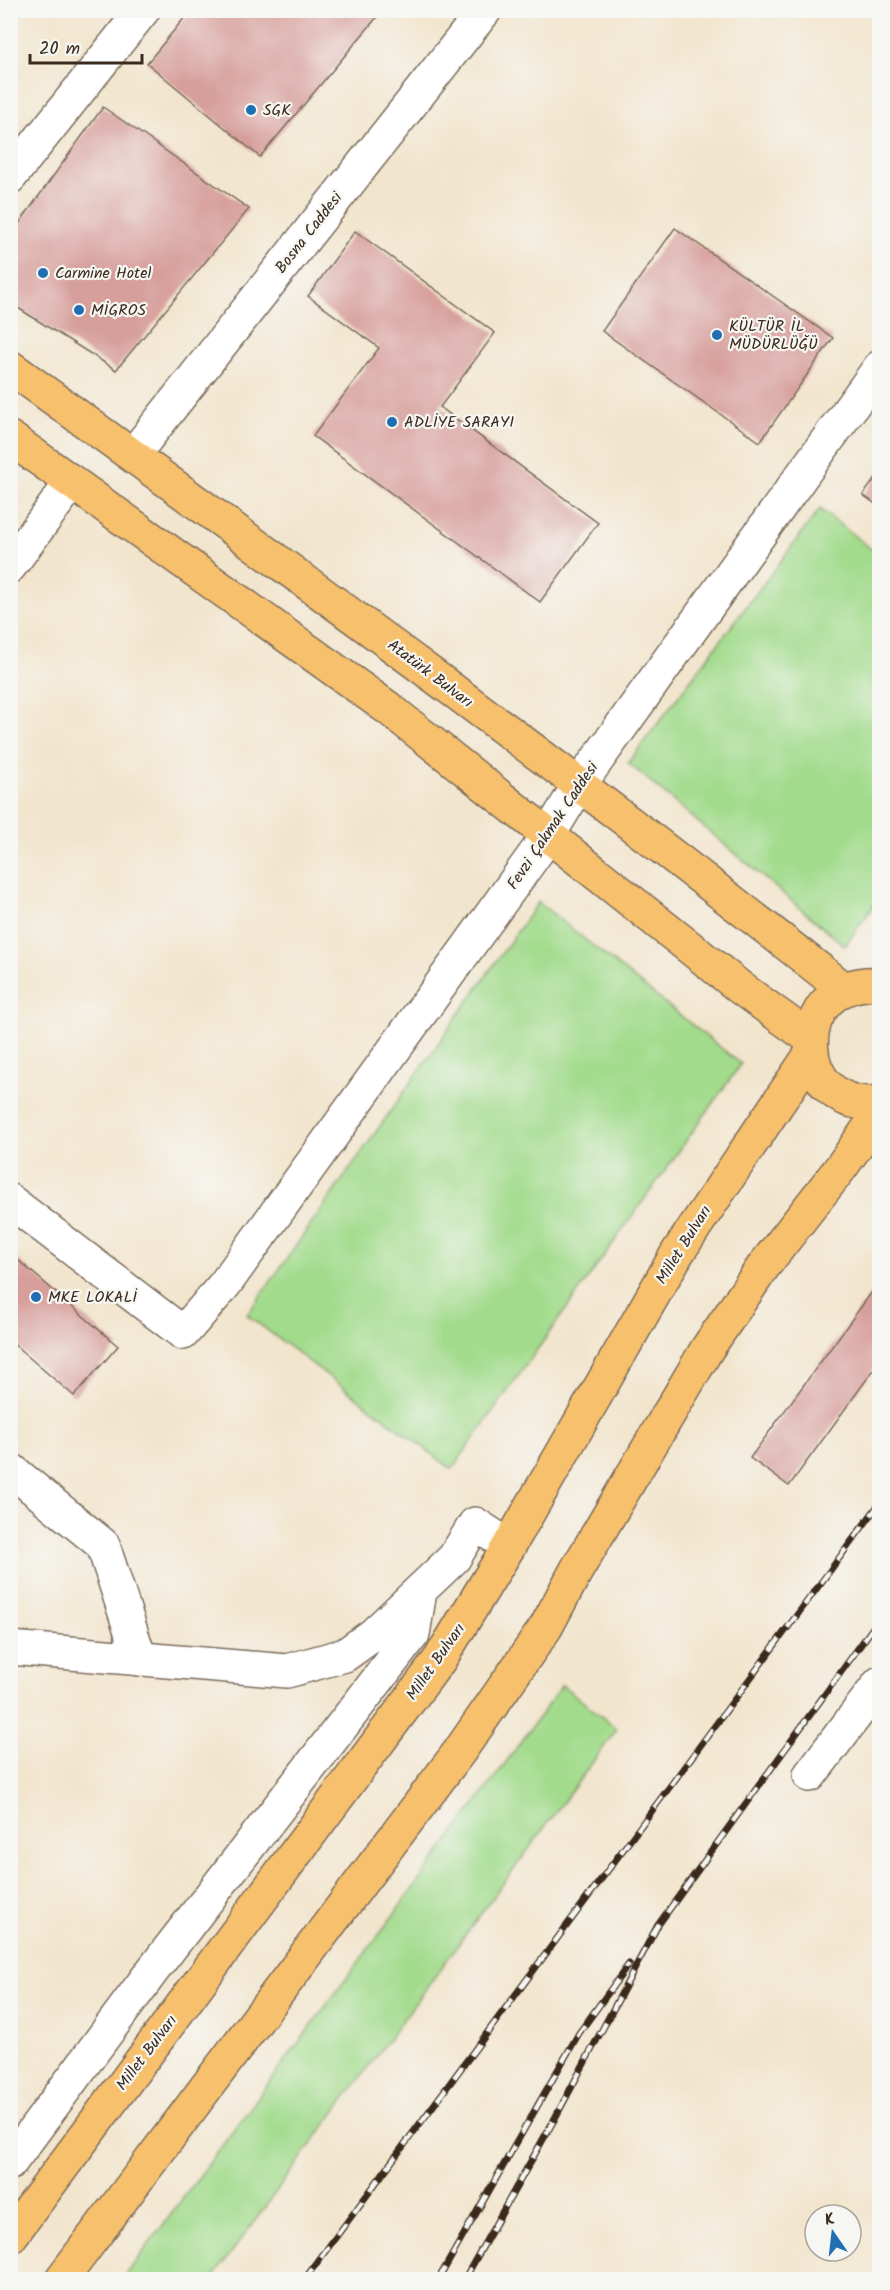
<svg xmlns="http://www.w3.org/2000/svg" width="890" height="2290" font-family="Kalam,sans-serif">
	<rect width="100%" height="100%" fill="#f6f6f2"/>
	<filter id="ink" filterUnits="userSpaceOnUse"><feTurbulence type="fractalNoise" baseFrequency=".0167" numOctaves="2"/><feDisplacementMap in="SourceGraphic" scale="12" xChannelSelector="R" yChannelSelector="G"/><feConvolveMatrix kernelMatrix="1 2 1 2 8 2 1 2 1" color-interpolation-filters="sRGB"/></filter>
	<filter id="wash" filterUnits="userSpaceOnUse"><feTurbulence type="fractalNoise" baseFrequency=".008" numOctaves="4" result="noise"/><feDisplacementMap in="SourceGraphic" scale="24" xChannelSelector="R" yChannelSelector="G"/><feGaussianBlur stdDeviation="1.35" result="paint"/><feColorMatrix in="noise" values="0 0 0 0 0 0 0 0 0 0 0 0 0 0 0 0 0 1.4 0 .05"/><feComposite in="paint" operator="in"/></filter>
	<g filter="url(#wash)">
		<rect width="100%" height="100%" fill="#f2e5cd"/>
		<!-- green -->
		<g fill="#a3db8d" stroke="#6f8256" stroke-width="1.5">
			<path d="M820,509l59,46v343l-34,48 -217,-183z"/>
			<path d="M538,902l203,162 -289,405 -205,-154z"/>
			<path d="M562,1685l55,44 -405,550h-89l330,-444z"/>
		</g>
		<g id="blocks">
			<!-- building -->
			<g fill="#d79f9b">
				<path d="M191,10h192l-123,147 -113,-94z"/>
				<path d="M103,107l146,102 -133,161 -106,-67v-67z"/>
				<path d="M675,228l158,110 -73,104 -158,-111z"/>
				<path d="M355,231l140,102 -55,74 158,116 -58,79 -227,-166 66,-88 -71,-52z"/>
				<path d="M880,472v35l-17,-12z"/>
				<path d="M10,1253l108,93 -44,50 -64,-55z"/>
				<path d="M880,1281v80l-91,125 -39,-28z"/>
			</g>
		</g>
	</g>
	<g filter="url(#ink)">
		<use href="#blocks" fill-opacity="0" stroke="#7b6b5b" stroke-width="1.5"/>
		<g fill="none" stroke-linecap="round" stroke-linejoin="round">
			<!-- minor casing -->
			<g stroke="#7b6b5b" stroke-width="36">
				<g id="minor">
					<path d="M10,177l133,-167"/>
					<path d="M133,455l352,-445"/>
					<path d="M10,566l62,-84"/>
					<path d="M10,1201l173,132 42,-49 323,-448 31,-51 301,-418"/>
					<path d="M10,1469l93,76 37,114"/>
					<path d="M10,1648l277,23 58,-16 29,-21 80,-76 21,-34 34,22"/>
					<path d="M810,1775l70,-92"/>
					<path d="M10,2163l143,-193 260,-336 7,-43"/>
				</g>
			</g>
			<!-- major casing -->
			<g stroke="#7b6b5b" stroke-width="36">
				<g id="major">
					<path d="M10,367c281,203 562,407 834,622"/>
					<path d="M10,438l378,270 354,281 68,49"/>
					<path d="M880,984c-95,-7 -88,131 0,118"/>
					<path d="M10,2237l430,-578 69,-113 169,-294 133,-198"/>
					<path d="M61,2280l398,-528 87,-125 30,-56 131,-222 56,-82 79,-101 38,-54"/>
				</g>
			</g>
			<!-- minor -->
			<use href="#minor" stroke="#fff" stroke-width="33"/>
			<!-- major -->
			<use href="#major" stroke="#f7c06c" stroke-width="33"/>
			<!-- rail casing -->
			<g stroke="#3b2a1e" stroke-width="7">
				<g id="rail">
					<path d="M304,2280l576,-777"/>
					<path d="M438,2280l141,-247 50,-69"/>
					<path d="M464,2280l90,-160 104,-195 222,-307"/>
				</g>
			</g>
			<!-- rail -->
			<use href="#rail" stroke="#f6f6f2" stroke-width="4.5" stroke-dasharray="14" stroke-linecap="butt"/>
		</g>
	</g>
	<!-- markers -->
	<g fill="#1f6fb2" stroke="#f6f6f2" stroke-width="2">
		<circle cx="251" cy="110" r="6"/>
		<circle cx="43" cy="273" r="6"/>
		<circle cx="79" cy="310" r="6"/>
		<circle cx="717" cy="335" r="6"/>
		<circle cx="392" cy="422" r="6"/>
		<circle cx="36" cy="1297" r="6"/>
	</g>
	<g text-anchor="middle" dominant-baseline="central" stroke-width="4.5" stroke-linejoin="round" paint-order="stroke">
		<!-- poi labels -->
		<g font-size="16" fill="#3b2a1e" stroke="#f6f6f2" text-anchor="start">
			<text x="263" y="110">SGK</text>
			<text x="55" y="273">Carmine Hotel</text>
			<text x="91" y="310">MİGROS</text>
			<text x="729" y="326">KÜLTÜR İL<tspan x="729" dy="18">MÜDÜRLÜĞÜ</tspan></text>
			<text x="404" y="422">ADLİYE SARAYI</text>
			<text x="48" y="1297">MKE LOKALİ</text>
		</g>
		<!-- street labels -->
		<g font-size="16" fill="#3b2a1e" stroke="#f6f6f2">
			<text transform="translate(309 233) rotate(-52)">Bosna Caddesi</text>
			<text transform="translate(430 674) rotate(37)">Atatürk Bulvarı</text>
			<text transform="translate(553 826) rotate(-56)">Fevzi Çakmak Caddesi</text>
			<text transform="translate(684 1245) rotate(-58)">Millet Bulvarı</text>
			<text transform="translate(436 1662) rotate(-55)">Millet Bulvarı</text>
			<text transform="translate(147 2053) rotate(-53)">Millet Bulvarı</text>
		</g>
	</g>
	<!-- margin -->
	<rect width="890" height="2290" fill="none" stroke="#f6f6f2" stroke-width="36"/>
	<!-- north arrow -->
	<g transform="translate(833 2233) rotate(346)"><circle r="28" fill="#f6f6f2" stroke="#aba49d" stroke-width="1.5"/>
	<path d="M0-4.5L10 22L0 15L-10 22Z" fill="#1f6fb2"/>
	<text y="-9" font-size="16" font-weight="bold" text-anchor="middle" fill="#3b2a1e">K</text>
	</g>
	<!-- scale -->
	<path d="M30 54v9h112v-9" fill="none" stroke="#3b2a1e" stroke-width="3"/>
	<text x="39" y="54" font-size="18" fill="#3b2a1e" stroke="#f6f6f2" stroke-width="4.5" paint-order="stroke">20 m</text>
</svg>
